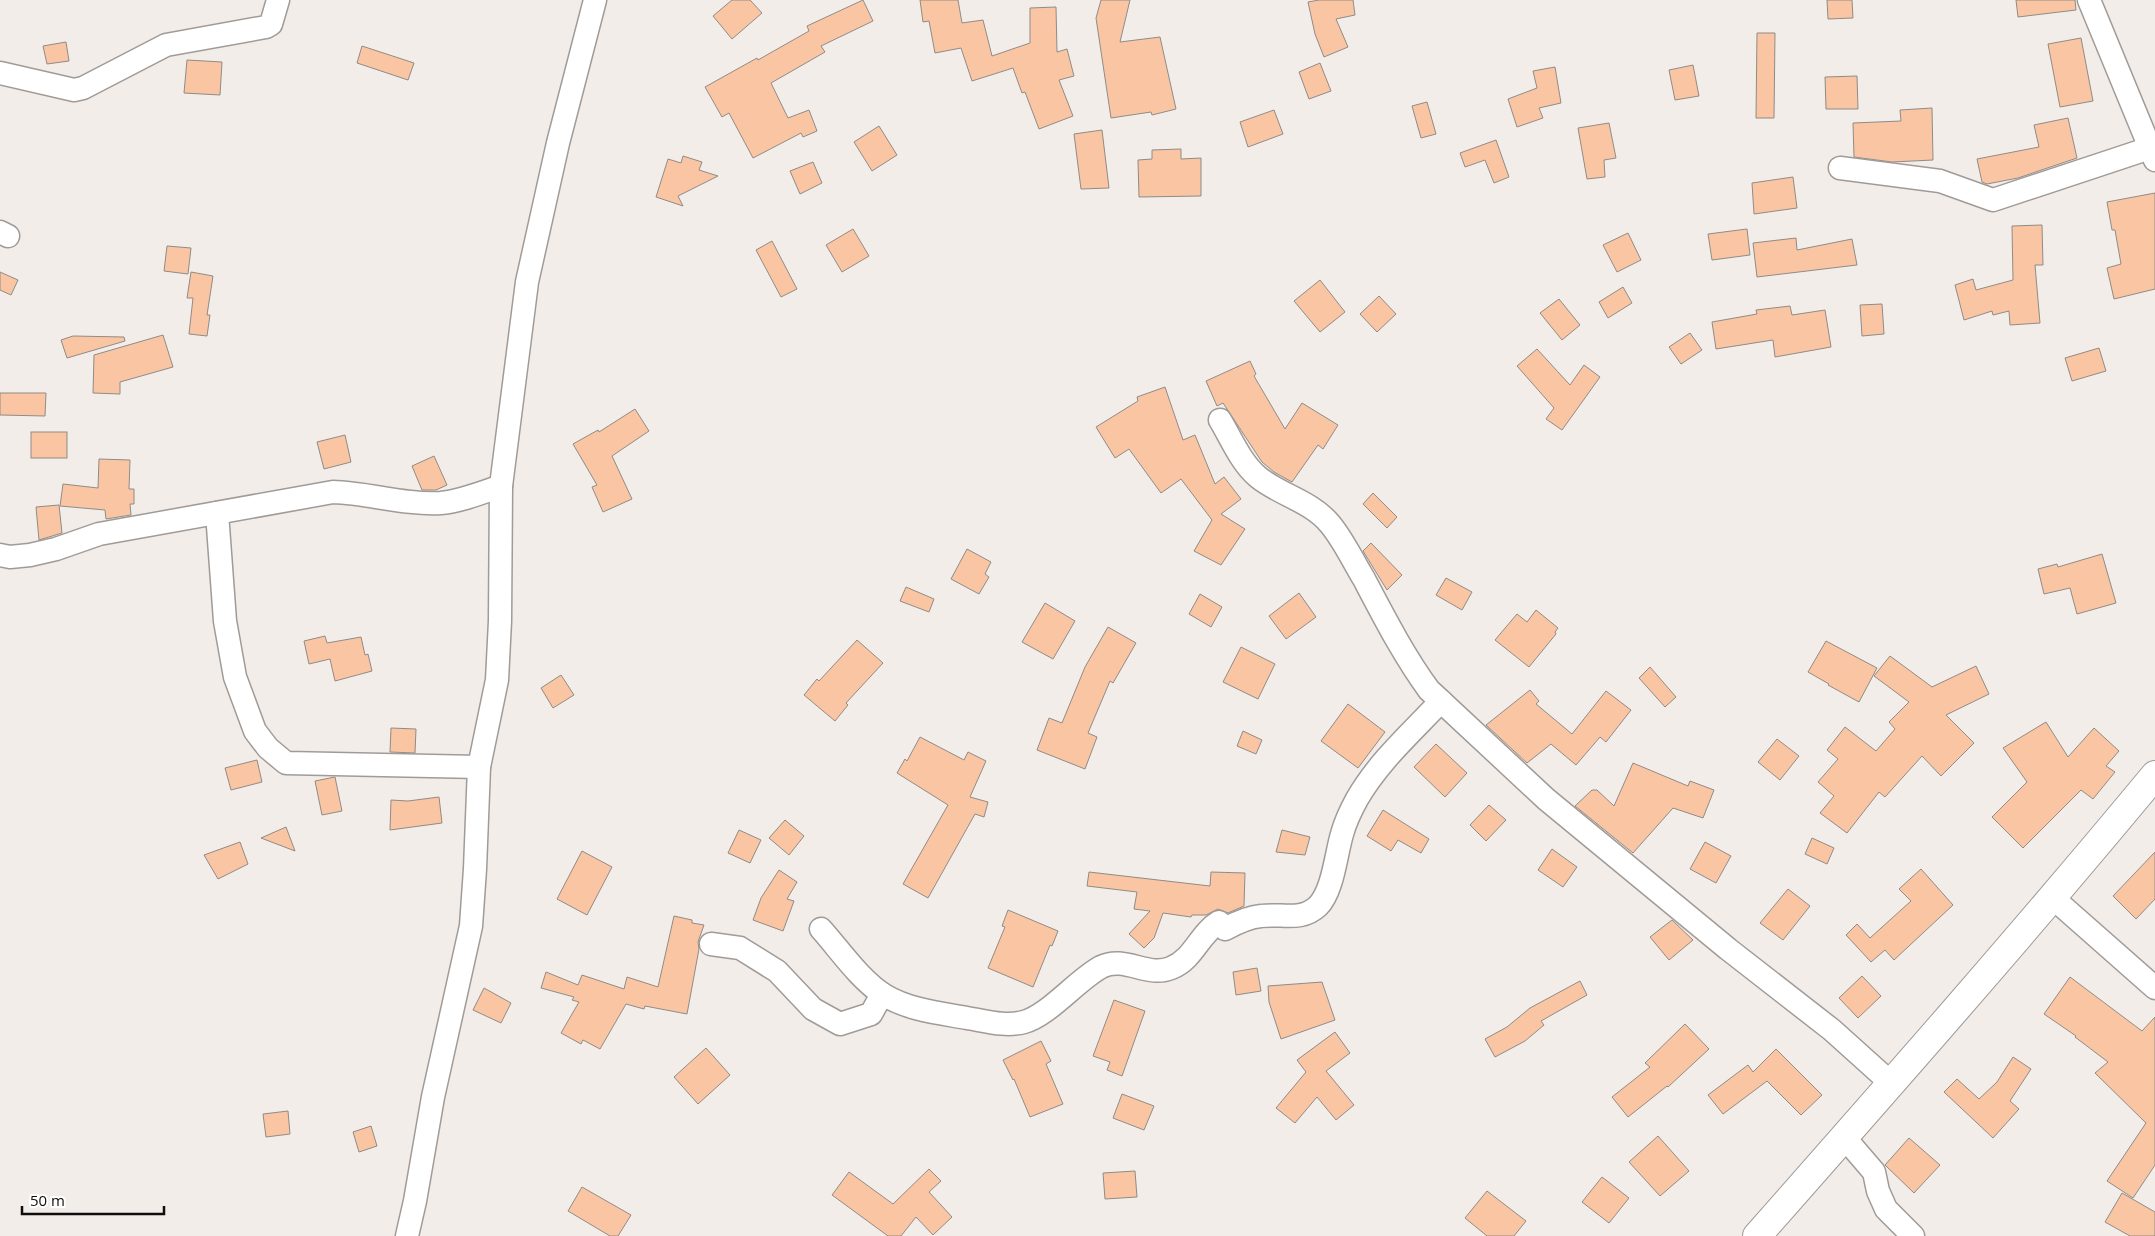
<svg xmlns="http://www.w3.org/2000/svg" width="2155" height="1236" font-family="'Open Sans',sans-serif">
	<rect width="100%" height="100%" fill="#f3ede9"/>
	<!-- building -->
	<g fill="#fac5a2" stroke="#908b87">
		<path d="M732,0h18l12,13 -30,26 -19,-23z"/>
		<path d="M863,0l10,21 -52,25 4,6 -54,31 17,35 21,-8 8,21 -14,6 -2,-4 -48,25 -24,-45 -7,4 -17,-30 52,-29 1,2 51,-29 -2,-5z"/>
		<path d="M920,0h38l4,23 21,-3 9,36 38,-13v-35l26,-1 1,45 10,-3 7,27 -15,4 14,36 -34,13 -14,-37 -3,1 -9,-25 -41,13 -11,-33 -26,5 -6,-32 -6,1z"/>
		<path d="M1101,0h29l-10,42 40,-5 16,72 -24,6 -1,-3 -40,6 -15,-100z"/>
		<path d="M1319,0h34l2,15 -19,4 12,28 -24,10 -9,-23 -7,-32z"/>
		<path d="M1827,0h25l1,18 -25,1z"/>
		<path d="M2016,0h59l1,10 -58,7z"/>
		<path d="M1757,33h18l-1,85h-18z"/>
		<path d="M2081,38l12,63 -33,6 -12,-63z"/>
		<path d="M66,42l3,19 -22,3 -4,-18z"/>
		<path d="M362,46l52,17 -6,17 -51,-17z"/>
		<path d="M187,60l35,2 -2,33 -36,-2z"/>
		<path d="M1320,63l11,28 -22,8 -10,-27z"/>
		<path d="M1693,65l6,31 -24,4 -6,-30z"/>
		<path d="M1555,67l6,36 -22,5 4,10 -26,9 -9,-28 29,-11 -4,-17z"/>
		<path d="M1857,76l1,33h-32l-1,-32z"/>
		<path d="M1427,102l9,32 -15,4 -9,-32z"/>
		<path d="M1932,108l1,52 -41,2 -38,-5 -1,-34 48,-2 -1,-11z"/>
		<path d="M1274,110l9,24 -35,13 -8,-25z"/>
		<path d="M2068,118l9,40 -59,20 -31,6 -5,-2 -5,-23 62,-12 -5,-22z"/>
		<path d="M1609,123l7,35 -12,2 1,17 -18,2 -9,-51z"/>
		<path d="M879,126l18,29 -25,16 -18,-29z"/>
		<path d="M1102,130l7,58 -28,1 -7,-55z"/>
		<path d="M1496,140l13,37 -15,6 -9,-23 -20,7 -5,-14z"/>
		<path d="M1181,149v10l20,-1v38l-62,1 -1,-37 14,-1v-9z"/>
		<path d="M683,156l19,6 -3,8 19,6 -40,20 5,10 -27,-9 12,-38 13,4z"/>
		<path d="M813,162l9,21 -22,11 -10,-23z"/>
		<path d="M1793,177l4,31 -43,6 -2,-31z"/>
		<path d="M2155,193v96l-41,10 -7,-31 14,-4 -6,-34h-3l-5,-28z"/>
		<path d="M2042,225l1,40h-8l5,58 -30,2 -1,-14 -16,4 -1,-4 -28,9 -9,-35 18,-6 3,11 37,-10 -1,-54z"/>
		<path d="M853,229l16,27 -27,16 -16,-27z"/>
		<path d="M1747,229l3,26 -38,5 -4,-26z"/>
		<path d="M1628,233l13,27 -24,12 -14,-27z"/>
		<path d="M1796,238l1,12 55,-11 5,26 -100,12 -4,-34z"/>
		<path d="M772,241l25,48 -16,8 -25,-47z"/>
		<path d="M167,246l24,2 -3,26 -24,-3z"/>
		<path d="M0,272l18,8 -7,15 -11,-5z"/>
		<path d="M191,272l22,4 -6,39h3l-3,21 -18,-2 4,-36h-6z"/>
		<path d="M1320,280l25,32 -25,20 -26,-31z"/>
		<path d="M1623,287l9,16 -24,15 -9,-16z"/>
		<path d="M1379,296l17,18 -19,18 -17,-18z"/>
		<path d="M1559,299l21,26 -18,15 -22,-27z"/>
		<path d="M1882,304l2,30 -22,2 -2,-31z"/>
		<path d="M1790,306l2,9 33,-5 6,37 -56,10 -2,-17 -57,9 -4,-27 45,-8 -1,-4z"/>
		<path d="M1690,333l12,17 -21,14 -12,-17z"/>
		<path d="M163,335l10,32 -53,15v12l-27,-1 1,-38z"/>
		<path d="M73,336l51,1 1,4 -58,17 -6,-18z"/>
		<path d="M2099,348l7,23 -34,10 -7,-23z"/>
		<path d="M1537,349l33,36 14,-20 16,12 -38,53 -16,-11 8,-11 -37,-42z"/>
		<path d="M1250,361l6,13 -2,2 31,53 17,-26 36,22 -15,24 -5,-4 -26,37 -18,-10 -12,-10 -39,-59 -6,3 -11,-25z"/>
		<path d="M1165,387l18,53 12,-5 20,49 9,-7 17,22 -20,15 24,15 -24,36 -27,-14 18,-31 -31,-41 -20,14 -32,-44 -14,9 -19,-31 42,-26 -1,-4z"/>
		<path d="M0,393h46l-1,23 -45,-1z"/>
		<path d="M635,409l14,22 -37,25 20,43 -29,13 -11,-25 5,-2 -24,-41 25,-14 1,2z"/>
		<rect x="31" y="432" width="36" height="26"/>
		<path d="M345,435l6,27 -27,7 -7,-27z"/>
		<path d="M434,456l13,29 -11,5h-14l-10,-24z"/>
		<path d="M99,459l31,1 -1,29h5v15h-4l1,11 -25,4 -1,-9 -45,-4 3,-22 35,4z"/>
		<path d="M1373,493l24,24 -10,11 -24,-24z"/>
		<path d="M59,505l3,28 -23,7 -3,-33z"/>
		<path d="M1371,543l31,32 -15,15 -24,-39z"/>
		<path d="M967,549l24,13 -6,12 4,3 -10,17 -28,-15z"/>
		<path d="M2102,554l14,49 -39,11 -7,-26 -26,6 -6,-25 19,-5 1,3z"/>
		<path d="M1446,578l26,14 -10,18 -26,-15z"/>
		<path d="M906,587l28,12 -5,13 -29,-11z"/>
		<path d="M1299,593l17,24 -30,22 -17,-23z"/>
		<path d="M1200,594l22,13 -11,20 -22,-13z"/>
		<path d="M1045,603l30,18 -22,38 -31,-17z"/>
		<path d="M1536,610l22,18 -3,4 1,2 -27,33 -34,-27 22,-26 10,8z"/>
		<path d="M1108,627l28,16 -23,40 -3,-2 -22,52 9,4 -12,32 -48,-19 12,-32 13,5 23,-56z"/>
		<path d="M325,636l2,7 34,-6 4,18 3,-1 4,17 -37,10 -5,-22 -21,5 -5,-23z"/>
		<path d="M857,640l26,23 -37,40 2,2 -13,16 -31,-26 13,-16 2,2z"/>
		<path d="M1826,641l51,27 -18,34 -31,-17 1,-1 -21,-12z"/>
		<path d="M1241,647l34,17 -17,35 -35,-17z"/>
		<path d="M1890,656l42,31 44,-21 13,28 -43,21 28,28 -33,33 -19,-20 -37,41 -6,-5 -32,41 -27,-20 14,-17 -16,-14 20,-23 -11,-9 18,-23 31,24 19,-22 -6,-7 20,-20 -35,-26z"/>
		<path d="M1650,667l26,30 -11,10 -26,-29z"/>
		<path d="M561,675l13,20 -21,13 -12,-20z"/>
		<path d="M1530,690l9,11 -3,3 36,30 34,-43 25,19 -25,32 -6,-5 -24,28 -25,-21 -24,19 -41,-38z"/>
		<path d="M1348,704l37,28 -27,36 -37,-27z"/>
		<path d="M2046,722l22,35 26,-29 25,23 -13,15 9,6 -22,27 -12,-9 -58,58 -31,-31 35,-35 -24,-34z"/>
		<path d="M391,728l25,1 -1,24 -25,-1z"/>
		<path d="M1243,731l19,9 -6,14 -19,-8z"/>
		<path d="M920,737l44,23 4,-8 18,9 -16,36 18,5 -4,15 -9,-3 -47,84 -25,-14 45,-79 -51,-32 8,-14 2,2z"/>
		<path d="M1777,739l22,17 -19,24 -22,-18z"/>
		<path d="M1436,744l31,29 -22,24 -31,-30z"/>
		<path d="M257,760l5,22 -31,8 -6,-22z"/>
		<path d="M1633,763l55,23 2,-5 24,9 -11,28 -30,-10 -40,45 -58,-47 17,-16h5l17,16z"/>
		<path d="M335,777l7,34 -20,4 -7,-34z"/>
		<path d="M439,797l3,26 -52,7 1,-30 17,1z"/>
		<path d="M1489,805l17,15 -20,21 -16,-16z"/>
		<path d="M1383,810l46,29 -8,14 -23,-13 -7,11 -24,-15z"/>
		<path d="M785,820l19,16 -15,19 -20,-17z"/>
		<path d="M286,827l9,24 -34,-13z"/>
		<path d="M739,830l22,10 -11,23 -22,-10z"/>
		<path d="M1282,830l28,7 -5,18 -29,-3z"/>
		<path d="M1812,838l22,10 -7,16 -22,-10z"/>
		<path d="M240,842l8,22 -30,15 -14,-24z"/>
		<path d="M1705,842l26,14 -15,27 -26,-14z"/>
		<path d="M1552,849l25,18 -14,20 -25,-17z"/>
		<path d="M582,851l30,16 -25,48 -30,-16z"/>
		<path d="M2155,852v47l-19,20 -23,-23z"/>
		<path d="M1921,869l32,36 -59,55 -9,-10 -14,12 -25,-27 11,-11 13,14 41,-37 -12,-12z"/>
		<path d="M779,870l18,12 -10,17 7,2 -11,30 -30,-11 8,-22z"/>
		<path d="M1089,872l121,14 1,-14 34,1 -1,33 -16,7 -10,-4 -12,6h-14l-1,2 -28,-4 -9,25 -10,10 -15,-14 21,-23 -16,-2 3,-17 -50,-6z"/>
		<path d="M1788,889l22,17 -27,34 -23,-17z"/>
		<path d="M1008,910l50,21 -6,15 -2,-1 -17,42 -45,-19 17,-41 -3,-1z"/>
		<path d="M674,916l18,4v3l12,2 -6,17 1,7 -12,65 -42,-8 -1,3 -18,-5 -26,45 -17,-9 -2,4 -20,-11 18,-31 -7,-2 2,-3 -33,-9 5,-16 32,13 4,-10 42,14 3,-12 31,10z"/>
		<path d="M1672,920l21,20 -24,20 -19,-23z"/>
		<path d="M1257,968l4,23 -25,4 -3,-23z"/>
		<path d="M1862,976l19,20 -23,22 -19,-20z"/>
		<path d="M2070,977l72,54 13,-14v148l-22,33 -26,-17 39,-58 -51,-50 13,-11 -33,-25 1,-1 -32,-22z"/>
		<path d="M1580,981l7,14 -46,26 3,4 -19,16 -30,16 -10,-18 22,-12 23,-19z"/>
		<path d="M1322,982l13,38 -54,19 -12,-37 -1,-16z"/>
		<path d="M484,988l27,15 -10,20 -28,-13z"/>
		<path d="M1114,1000l31,11 -23,65 -15,-6 3,-8 -17,-6z"/>
		<path d="M1685,1024l24,25 -41,38 -1,-1 -39,31 -16,-20 38,-30 -5,-4z"/>
		<path d="M1335,1032l15,21 -24,18 28,34 -18,15 -19,-23 -22,26 -19,-15 30,-36 -9,-12z"/>
		<path d="M1041,1041l10,20 -5,3 17,40 -33,13 -16,-38 -1,1 -10,-20z"/>
		<path d="M706,1048l24,27 -32,29 -24,-27z"/>
		<path d="M1776,1049l46,46 -21,20 -34,-34 -44,33 -15,-19 40,-30 5,7z"/>
		<path d="M2013,1057l18,12 -21,32 9,8 -26,29 -49,-46 13,-13 22,20 18,-17z"/>
		<path d="M1122,1094l32,12 -10,24 -31,-12z"/>
		<path d="M288,1111l2,23 -24,3 -3,-23z"/>
		<path d="M371,1126l6,20 -18,6 -6,-20z"/>
		<path d="M1658,1136l31,35 -29,25 -31,-34z"/>
		<path d="M1909,1138l31,27 -26,28 -29,-28z"/>
		<path d="M929,1169l12,12 -12,11 23,25 -19,18 -17,-18 -15,19h-13l-56,-41 17,-23 44,32z"/>
		<path d="M1135,1171l2,26 -32,2 -2,-26z"/>
		<path d="M1602,1177l27,21 -20,25 -27,-21z"/>
		<path d="M582,1187l49,28 -13,21h-8l-42,-25z"/>
		<path d="M1487,1191l39,30 -12,15h-27l-22,-18z"/>
		<path d="M2122,1193l33,19v24h-25l-25,-14z"/>
	</g>
	<g fill="none" stroke-linecap="round" stroke-linejoin="round">
		<!-- street casing -->
		<g stroke="#a19b98" stroke-width="25">
			<g id="street">
				<path d="M2089,0l66,160"/>
				<path d="M0,73l74,17 9,-2 83,-43 100,-18 5,-3 7,-24"/>
				<path d="M1840,168l100,13 53,19 157,-52"/>
				<path d="M0,232l8,4"/>
				<path d="M1220,420c11,18 21,43 38,57 22,18 53,24 72,47 14,17 23,37 34,55 20,38 40,77 65,111l117,109 182,150 104,81 60,54"/>
				<path d="M217,513l8,108 10,56 20,54 13,17 18,15 193,4"/>
				<path d="M0,555l10,2 20,-2 26,-6 43,-15 234,-42c36,1 71,13 108,11 20,-2 40,-10 60,-17"/>
				<path d="M2053,898l102,90"/>
				<path d="M821,929c18,20 39,51 63,66 25,15 55,18 83,23 19,3 38,9 57,4 25,-7 53,-42 77,-55 24,-12 46,11 70,1 23,-9 28,-34 48,-46l6,7c11,-6 24,-12 36,-13 21,-3 40,6 57,-10 15,-15 18,-52 24,-72 3,-11 9,-24 15,-35 22,-38 54,-66 84,-98"/>
				<path d="M711,944l29,4 37,23 36,38 27,15 31,-10 11,-20"/>
				<path d="M1844,1137l30,35 4,19 8,18 27,27"/>
				<path d="M407,1236l8,-35 18,-104 38,-171 4,-57 4,-102 18,-87 3,-59 1,-135 26,-204 31,-139 37,-143"/>
			</g>
		</g>
		<!-- secondary casing -->
		<g stroke="#a19b98" stroke-width="30">
			<path id="secondary" d="M1757,1236c134,-152 268,-304 398,-461"/>
		</g>
		<!-- street -->
		<use href="#street" stroke="#fff" stroke-width="22"/>
		<!-- secondary -->
		<use href="#secondary" stroke="#fff" stroke-width="28"/>
	</g>
	<!-- scale -->
	<path d="M22 1206v8h142v-8" fill="none" stroke="#0f0e0c" stroke-width="2.5"/>
	<text x="30" y="1206" font-size="15" fill="#0f0e0c" stroke="#ffffff" stroke-width="4" paint-order="stroke">50 m</text>
</svg>
